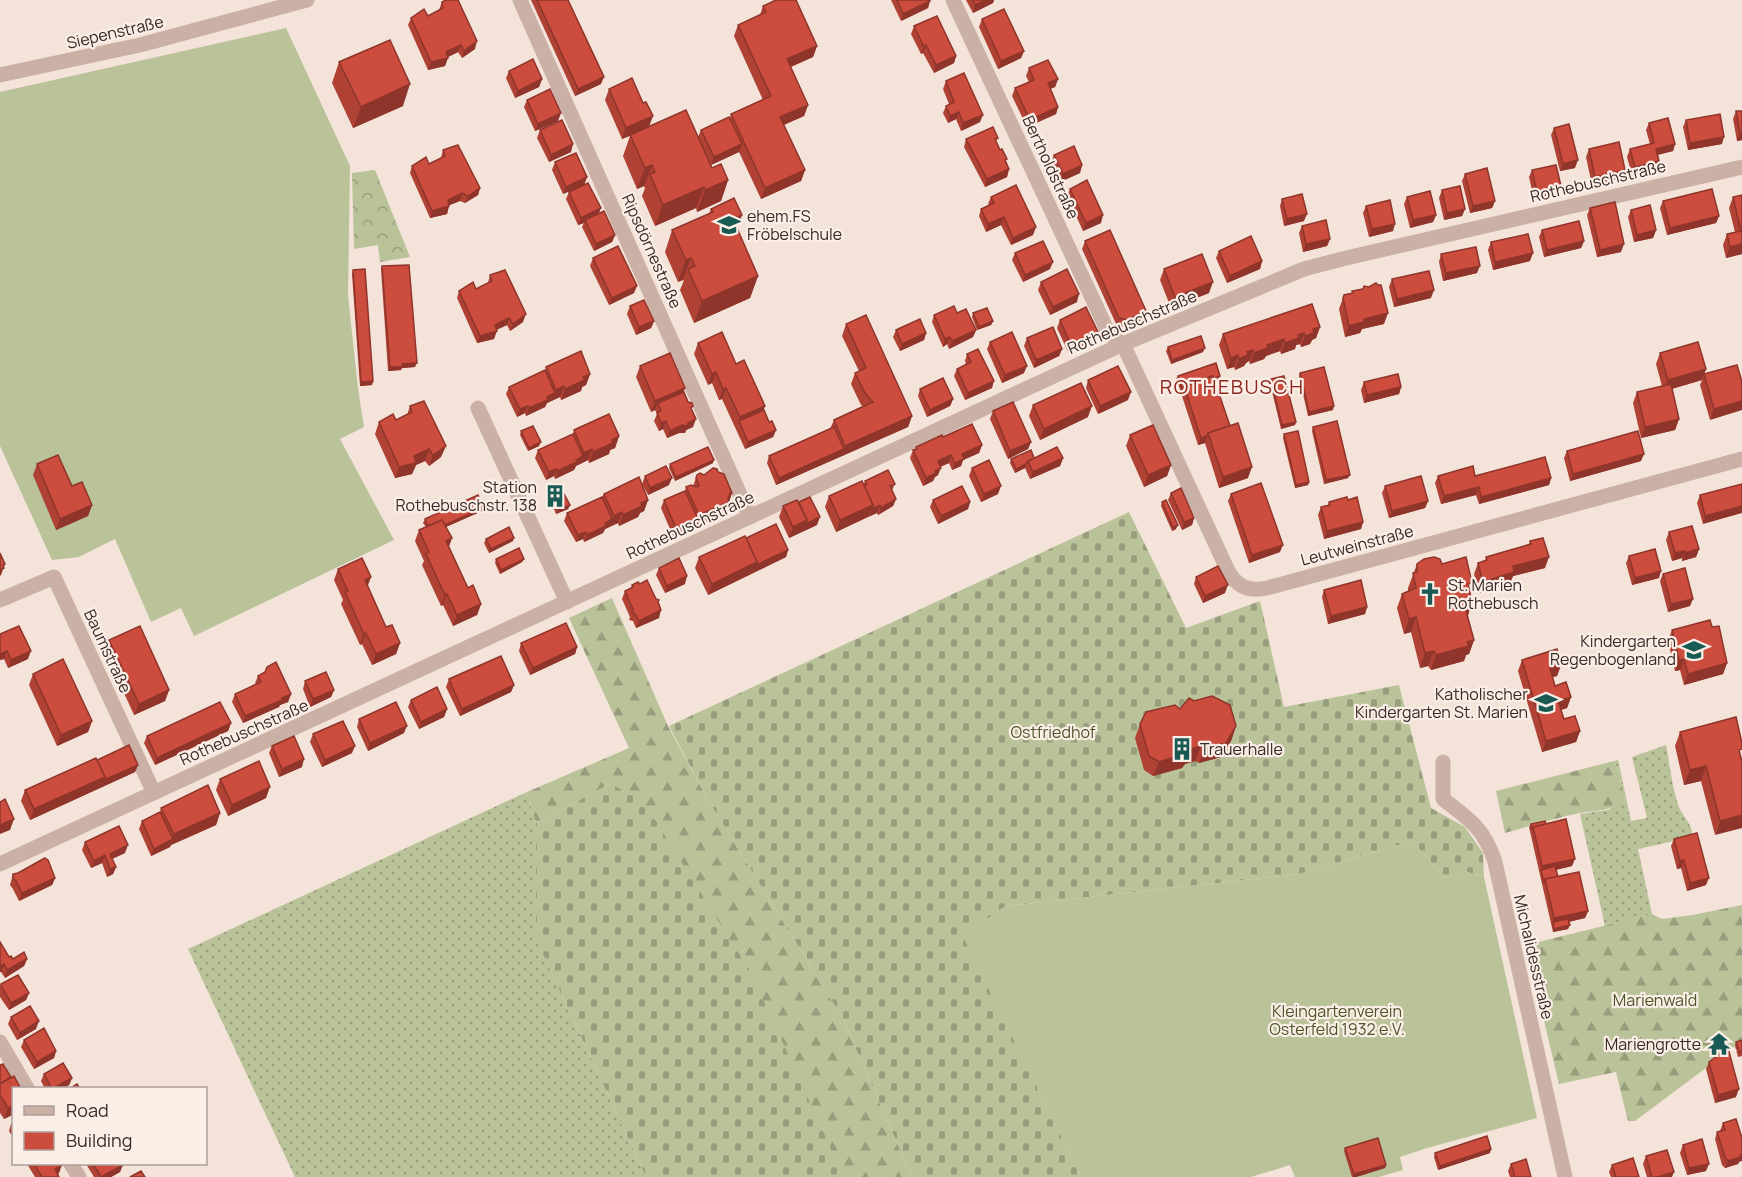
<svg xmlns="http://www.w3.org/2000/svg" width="1742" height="1177" font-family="Manrope,sans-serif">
	<defs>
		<pattern id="grass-dots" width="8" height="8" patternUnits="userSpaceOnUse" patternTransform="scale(1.5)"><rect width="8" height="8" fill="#bac299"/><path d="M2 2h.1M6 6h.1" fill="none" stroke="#989e7d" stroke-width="1.8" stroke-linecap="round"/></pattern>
		<pattern id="forest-firs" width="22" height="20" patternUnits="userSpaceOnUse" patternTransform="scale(1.5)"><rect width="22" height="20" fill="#bac299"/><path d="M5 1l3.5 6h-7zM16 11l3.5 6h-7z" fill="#989e7d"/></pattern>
		<pattern id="cemetery-stones" width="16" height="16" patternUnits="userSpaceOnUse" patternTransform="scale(1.5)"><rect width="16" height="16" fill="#bac299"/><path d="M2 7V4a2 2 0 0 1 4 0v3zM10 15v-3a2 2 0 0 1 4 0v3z" fill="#989e7d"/></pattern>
		<pattern id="park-crowns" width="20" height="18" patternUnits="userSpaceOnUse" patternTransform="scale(1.5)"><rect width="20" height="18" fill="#bac299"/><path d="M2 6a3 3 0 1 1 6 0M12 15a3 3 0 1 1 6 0" fill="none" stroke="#989e7d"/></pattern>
	</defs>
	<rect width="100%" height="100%" fill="#f3e3d9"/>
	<!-- grass -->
	<g fill="url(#grass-dots)">
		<path d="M1666,745c4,20 6,43 13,62 4,10 15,19 13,30l-54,12 14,65 -47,12 -25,-112 28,-4 17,-10 -7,-30 -4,-9 4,-1 13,61 16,-3 -15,-61z"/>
		<path d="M527,792l9,31v116l110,238h-351l-107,-228z"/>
	</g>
	<!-- forest -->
	<g fill="url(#forest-firs)">
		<path d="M612,598l56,128 39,72 135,219 70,160h-78l7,-6 -231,-387 -74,39 -9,-31 102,-44 -60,-130z"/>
		<path d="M1614,761l4,9 7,30c-16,12 -27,10 -45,13 -25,5 -50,13 -75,20l-9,-42z"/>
		<path d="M1742,905v136l-107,80h-7l-12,-49 -57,12 -33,-139 126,-31 10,5 31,-4z"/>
	</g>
	<!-- cemetery -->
	<g fill="url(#cemetery-stones)">
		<path d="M1129,512l57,116 74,-27 24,106 115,-22 32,123 34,19 18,26 1,24 -20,-6 -20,7 -32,-37 -113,33 -293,32 -43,30 118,241h-169l-70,-160 -135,-219 -38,-72z"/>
		<path d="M610,784l32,15 109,174 90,198 -7,6h-188l-110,-238v-116z"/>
	</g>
	<!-- park -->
	<path fill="url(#park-crowns)" d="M375,170l33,82 2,5 -30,5 -2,-17 -24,4 -2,-76z"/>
	<!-- garden -->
	<g fill="#bac299">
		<path d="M286,28l64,138 -2,129 10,94 6,38 -24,12 54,101 -200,96 -13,-28 -30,14 -36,-83 -36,18 -27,3 -52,-114v-354z"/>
		<path d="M1412,841l32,37 20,-7 20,6 53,241 -110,30 -27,9 3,13 -24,7h-84l-5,-12 -39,12h-170l-119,-242 44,-29 293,-32z"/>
	</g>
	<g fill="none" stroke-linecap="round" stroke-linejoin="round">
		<!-- minor -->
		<g stroke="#cbb1a5" stroke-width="15">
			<path d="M520,0l230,517"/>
			<path d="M953,0l156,334 14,10 105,227c9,16 21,21 39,17l475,-129"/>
			<path d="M0,75l140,-30 167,-45"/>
			<path d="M478,408l89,194"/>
			<path d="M0,600l54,-23 100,216"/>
			<path d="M1443,762v37c27,21 41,29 52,63l70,315"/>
			<path d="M0,864l1123,-520 181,-75 42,-11 396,-91"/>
			<path d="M0,1042l27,46"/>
			<path d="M71,1164l8,13"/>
		</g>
	</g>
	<!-- wall -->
	<g fill="#af4135">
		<path d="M531,0h37l33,84 -26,12z"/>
		<path d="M891,0h39l-2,8 -27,13z"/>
		<path d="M966,0h28l-1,3 -20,10z"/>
		<path d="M442,2l33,47 -13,9 -4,-6 -10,5 -3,9 -17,4 -20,-45 3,-7 17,-2 11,-6z"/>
		<path d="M763,6l54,40 -4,11 -22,10 17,38 -4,11 -20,9 21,45 -4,11 -40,18 -22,-47 -28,13 -6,-13 7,16 16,12 -7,21 -24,11 -1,-4 -41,18 -13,-30 3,-8 -1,-2 -7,3 -14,-33 7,-20 -8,3 -17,-39 4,-11 40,37 49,11 3,-7 29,-12 1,-4 32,-14 -29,-64 4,-11 22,-10z"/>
		<path d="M982,19l42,32 -3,7 -23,11 -19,-42z"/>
		<path d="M914,26l42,30 -2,7 -20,10 -11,-20 -2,1 -10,-20z"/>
		<path d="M339,62l64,44 -50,22 -21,-45z"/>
		<path d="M1029,68l29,11 -3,8 -5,2 8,18 -2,7 -29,13 -15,-31 3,-8 14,-6 -3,-6z"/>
		<path d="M509,71l33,8 -3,8 -24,11 -9,-20z"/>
		<path d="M946,81l34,41 -19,9 -5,-12 -8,4 -5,-10 3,-7 3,-2 -6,-15z"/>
		<path d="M527,100l31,21 -23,10 -11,-24z"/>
		<path d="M1736,111l6,29 -5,1 -4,-22z"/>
		<path d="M1686,120l36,24 -34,6 -5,-23z"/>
		<path d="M1649,123l26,21 -2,7 -16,4 -1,14 -24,6 -5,-18 3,-8 20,-5 -4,-14z"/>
		<path d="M1554,128l21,40 -15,3 -9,-36z"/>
		<path d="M540,130l31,22 -22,10 -12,-24z"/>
		<path d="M998,138l-2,3 13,28 -2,8 -22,10 -21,-40 2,-8z"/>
		<path d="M1589,149l36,21 -2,8 -31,7 -6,-28z"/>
		<path d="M443,150l37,38 -2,7 -13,8 -5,-2 -11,4 -2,9 -17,4 -20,-45 2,-7 17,-2 12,-6z"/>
		<path d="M1054,155l28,10 -2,8 -20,9 -9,-19z"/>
		<path d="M555,162l32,15 -3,8 15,28 16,22 -3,7 -18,9 -12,-24 2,-4 -6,2 -12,-26 3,-7 14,-7 -20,9 -11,-24z"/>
		<path d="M1532,170l29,16 -3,8 -24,5 -5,-22z"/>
		<path d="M1465,174l30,27 -3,7 -22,5 -8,-32z"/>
		<path d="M1070,189l31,34 -18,8 -16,-35z"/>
		<path d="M1442,190l23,19 -3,7 -18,4 -5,-22z"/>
		<path d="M1742,195v59l-16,4 -3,-13 4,-11 8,-2 -6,-24 4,-11z"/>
		<path d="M991,197l42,38 -22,10 -10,-20 -15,7 -7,-16 2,-7 8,-4 -1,-1z"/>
		<path d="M1407,197l29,18 -3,7 -23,6 -6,-24z"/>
		<path d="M1282,199l22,22 -20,5 -4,-20z"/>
		<path d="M1663,201l56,15 -3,7 -49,12 -7,-27z"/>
		<path d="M1366,206l27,25 -24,6 -6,-24z"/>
		<path d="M1590,208l31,44 -24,5 -10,-42z"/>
		<path d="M711,209l31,6 -5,13 21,48 -8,22 -56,25 -14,-33 4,-10 -6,2 -13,-30 7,-22 37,-16z"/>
		<path d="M1631,210l25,20 -3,8 -19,4 -6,-25z"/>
		<path d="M1302,226l28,13 -3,7 -24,6 -4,-19z"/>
		<path d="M1542,230l42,11 -3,7 -37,9 -5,-20z"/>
		<path d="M1085,241l59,78 -19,8 -8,-1 -35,-77z"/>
		<path d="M1491,242l39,19 -37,9 -5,-20z"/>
		<path d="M1219,251l43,10 -2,8 -33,14 -11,-25z"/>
		<path d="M1015,253l35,16 -27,13 -11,-22z"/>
		<path d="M1441,254l36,19 -34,8 -4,-19z"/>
		<path d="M593,258l41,35 -25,12 -19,-39z"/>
		<path d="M382,266l33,101 -13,1 -1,2 -13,1 -7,-102z"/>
		<path d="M1164,269l45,24 -38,15 -11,-28z"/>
		<path d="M353,270l20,111 -1,4 -12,1 -8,-112z"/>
		<path d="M490,275l33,47 -13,9 -3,-6 -11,5 -2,9 -17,4 -20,-45 2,-7 17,-2 12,-6z"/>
		<path d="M1392,279l39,19 -37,9 -5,-20z"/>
		<path d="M1041,282l36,20 -27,13 -12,-25z"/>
		<path d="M1352,291l32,33 -22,5 -2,4 -15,4 -6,-28 4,-11 9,-5z"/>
		<path d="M630,306l24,15 -3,7 -15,7 -9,-21z"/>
		<path d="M957,313l19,17 -3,7 -24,12 -2,-5 -4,3 -11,-25 2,-7z"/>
		<path d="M973,313l20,8 -2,4 -14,5 -5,-13z"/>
		<path d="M1060,320l38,12 -3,8 -27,12 -11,-24z"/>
		<path d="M846,324l66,92 -4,11 -132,58 -9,-22 2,-7 61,-27 4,-9 29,-14 -2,-1 -10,-21 4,-11 4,-2 -17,-35z"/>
		<path d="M1320,327l-4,11 -4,2 -2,4 -9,3 -1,-3 -4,1 -1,4 -14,5 -1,-3 -14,5 -2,3 -14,5 -1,-3 -3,2 -2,3 -9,4 -1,-3 -7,2 -8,-24 4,-11z"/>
		<path d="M896,330l30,3 -2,7 -24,11 -7,-14z"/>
		<path d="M1027,338l35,11 -3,7 -25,12 -10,-22z"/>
		<path d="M990,342l34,31 -22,10 -15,-34z"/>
		<path d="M698,343l38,21 28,46 5,12 7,8 -3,7 -28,12 -23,-50 -3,1 -7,-17 -4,2 -14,-31z"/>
		<path d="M1168,347l35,5 -32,12 -5,-13z"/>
		<path d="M1660,353l46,16 -2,5 33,-9 -27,55 -10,-35 2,-5 -30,9 7,30 -4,11 -34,8 -8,-35 4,-11 25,-6 -6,-22z"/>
		<path d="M967,354l25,34 -27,12 -11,-24 3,-7 9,-5 -1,-3z"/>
		<path d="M640,366l44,26 8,18 1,17 -7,3 -1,3h-6l-12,5 -4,-9 -4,2 -5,-10 3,-7 -2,-4 -4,2 -15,-35z"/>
		<path d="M546,367l44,7 -4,11 -4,2 -1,4 -20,9 -1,-3 -13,6 -2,4 -19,9 -1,-3 -8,4 -11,-23 3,-7 36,-16z"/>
		<path d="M1300,373l33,37 -25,6 -9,-40z"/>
		<path d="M1178,376l41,4 -4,1 33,97 -29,10 -14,-45 -7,2 -17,-52 1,-1h-1l-5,-13z"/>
		<path d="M1271,379l25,43 -1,3 -14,4 -11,-46z"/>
		<path d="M1088,380l40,20 -30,14 -12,-26z"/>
		<path d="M1364,382l37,5 -2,7 -35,9 -3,-13z"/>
		<path d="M920,389l33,10 -3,7 -23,11 -9,-21z"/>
		<path d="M1033,405l55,12 -48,23 -11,-24z"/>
		<path d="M410,406l31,51 -12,9 -4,-5 -9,4 -4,9 -17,4 -20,-44 4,-12 17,-2 11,-5z"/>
		<path d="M993,411l38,31 -3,7 -20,10 -18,-40z"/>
		<path d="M1313,427l35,51 -24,6 -12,-53z"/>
		<path d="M574,430l45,6 -4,12 -5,2 -1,4 -20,9 -1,-3 -12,6 -2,4 -19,9 -1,-3 -8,4 -11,-22 3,-8 35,-16z"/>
		<path d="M521,431l18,15 -11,5 -8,-16z"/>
		<path d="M1284,434l25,48 -1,3 -13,3 -12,-50z"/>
		<path d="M1130,435l41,30 -4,11 -23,11 -18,-41z"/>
		<path d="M943,437l39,8 -3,8 -16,7 -2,6 -9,4 -3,-7 -9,4 -2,8 -3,2 -2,4 -10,5 -13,-28 3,-8h2l1,-3z"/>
		<path d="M1567,451l74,10 -71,20 -6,-23z"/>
		<path d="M1034,458h29l-3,8 -30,13 -5,-11 -10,5 -5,-10 1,-4z"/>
		<path d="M713,463l-38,18 -6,-13 1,-4z"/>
		<path d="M37,464l35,22 20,19 -4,11 -32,14 -23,-55z"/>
		<path d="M972,468l26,26 -17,8 -12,-26z"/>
		<path d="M718,472l14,21 -7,20 -52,23 -12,-28 3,-8 21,-9 1,-4 7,-1 4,-11z"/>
		<path d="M645,476l24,9 -21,10 -6,-11z"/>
		<path d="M1438,476h37l76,2 -2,7 -70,19 -3,-9 -35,9 -6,-21z"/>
		<path d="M865,481l30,3 -3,6 4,9 -3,7 -15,9 -1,-2 -41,19 -11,-25 4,-11 35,-12z"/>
		<path d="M1742,484l-39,40 -6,-21 3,-8z"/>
		<path d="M1385,486l43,15 -3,7 -36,10 -7,-25z"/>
		<path d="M549,491l21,14 -2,4 -12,5 -8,-19z"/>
		<path d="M1171,493l23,25 -2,7 -10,5 -14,-30z"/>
		<path d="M604,494l44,6 -4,11 -4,2 -2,4 -19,9 -1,-3 -13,6 -2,4 -19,9 -1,-3 -7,3 -12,-21 3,-8 35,-16z"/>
		<path d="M1231,494l49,58 -31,11 -21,-62z"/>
		<path d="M933,500l37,2 -2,7 -30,15 -8,-17z"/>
		<path d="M1348,500l15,22 -2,7 -37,10 -6,-24 3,-8 7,-2 1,-3z"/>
		<path d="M799,502l18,23 -28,13 -10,-21 4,-11z"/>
		<path d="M1162,502l14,27 -4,2 -11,-25z"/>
		<path d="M483,508l-1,3 -36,16 6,11 -3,8 19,42 13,16 -4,11 -24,11 -10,-21 -2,1 -19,-41 2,-4 -9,-20 4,-11 7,-3 -3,-4 2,-4z"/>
		<path d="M1669,532l30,17 -3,8 -14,4v-3l-10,3 -6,-21z"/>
		<path d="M746,538l42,12 -2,7 -78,38 -13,-27 4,-11z"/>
		<path d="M486,539l27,2 -24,12 -5,-10z"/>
		<path d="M1530,541l15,27 -32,8 -3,7 -31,10 -5,-19 4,-11 7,-2 1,-4 43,-13z"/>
		<path d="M1629,556l30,22 -27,7 -6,-22z"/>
		<path d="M496,559h28l-2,3 -22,12 -5,-11z"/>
		<path d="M1417,564h25l28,26 2,12 -4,14 6,24 -5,14 -3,1 -2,6 -33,9 -3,-4 -8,2 -9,-36 -7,2 -7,-26 5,-14 6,-3v-3z"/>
		<path d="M659,568l26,16 -20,9 -9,-18z"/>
		<path d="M338,569l33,8 -4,8 19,42 14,16 -4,11 -24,11 -10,-21 -2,1 -19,-41 2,-4 -9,-20z"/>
		<path d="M1663,574l27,32 -22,6 -8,-31z"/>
		<path d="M1196,577l29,16 -22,10 -9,-19z"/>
		<path d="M640,584l18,18 1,16 -23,10 -3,-7 -4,-1 1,-3 -8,-18 3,-8 6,-3 1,-3z"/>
		<path d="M1324,590l43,17 -2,7 -37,10 -6,-27z"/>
		<path d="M1712,627l15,36 -4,11 -39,11 -4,-15 -5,1 -7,-30 4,-11z"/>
		<path d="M0,634l28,25 -20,9 -4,-9 -4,1z"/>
		<path d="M109,640l60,50 -4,11 -31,14 -29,-64z"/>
		<path d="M521,643l56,4 -2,7 -45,21 -11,-24z"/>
		<path d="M1522,660l39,5 -4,11 -5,1 3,9 16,11 -4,11 -6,2 3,9 16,12 -4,11 -34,10 -24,-81z"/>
		<path d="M33,674l59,47 -4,11 -31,14 -28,-61z"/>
		<path d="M258,676l33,18 -3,8 -8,3 -1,2 -36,16 -11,-21 3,-8 21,-10 -1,-1z"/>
		<path d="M449,679l65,6 -3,7 -51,24 -14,-29z"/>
		<path d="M305,681l29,9 -3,7 -21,10 -7,-18z"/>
		<path d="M411,700l36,9 -3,8 -25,12 -11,-22z"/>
		<path d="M1180,709l56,17 -5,15 -10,16 -22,6 -4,-2 -10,3 -3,4 -29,8 -9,-6 -9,-32 5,-14z"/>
		<path d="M359,719l45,14 -36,18 -11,-24z"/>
		<path d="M231,723l-3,8 -73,34 -11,-22 3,-7z"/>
		<path d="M1680,732l61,25 1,5 -27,73 -14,-54 -17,4 -9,-39z"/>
		<path d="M313,734l39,19 -30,14 -12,-25z"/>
		<path d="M272,746l30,21 -23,10 -10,-24z"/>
		<path d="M97,760l41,5 -3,7 -105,48 -9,-19 4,-11z"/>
		<path d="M220,779l46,19 -38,18 -12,-26z"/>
		<path d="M161,808l59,5 -4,12 -45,20 -1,2 -19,9 -12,-27 3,-8 18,-9z"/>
		<path d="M1531,824h15l26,42 -16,4 2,7 30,34 -3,7 -16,4 -1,7 -15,3 -24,-105z"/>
		<path d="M1674,839l32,46 -19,6 -6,-23 -4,1 -6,-23z"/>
		<path d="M85,842l40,11 -13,6 4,8 -3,7 -6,3 -5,-14 -11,5 -9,-18z"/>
		<path d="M13,874l42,4 -3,7 -33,16 -6,-12 -3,-4z"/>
		<path d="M0,942l9,15 4,2h14l-3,7 -19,12 -4,-6h-1z"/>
		<path d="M1,984l28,9 -3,7 -17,10 -9,-13v-9z"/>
		<path d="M11,1017l25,12 -19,11 -9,-16z"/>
		<path d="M24,1040l32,11 -2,7 -20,11 -13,-22z"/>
		<path d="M1742,1040v16l-4,1 -3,-11 1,-4z"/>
		<path d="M1709,1062l27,35 -21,6 -9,-34z"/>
		<path d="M0,1065l11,12 3,37 -10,5 -4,-6z"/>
		<path d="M44,1074l28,4 -3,7 -6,4h-18l-4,-8z"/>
		<path d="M14,1122v17l-5,-8 2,-7z"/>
		<path d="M1723,1123l16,39 -1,2 -13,4 -3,-3 -7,-26 2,-7 3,-1z"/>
		<path d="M1683,1145l23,26 -19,4 -7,-22z"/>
		<path d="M1345,1148l41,17 -1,3 -29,9h-4l-8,-26z"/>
		<path d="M1435,1153h55l-52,17 -4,-13z"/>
		<path d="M1646,1156l26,21h-25l-4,-13z"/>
		<path d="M27,1164h34l-2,9 -1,1 1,3h-24z"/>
		<path d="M86,1164h36l-2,8 -9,5h-17z"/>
		<path d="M1511,1164l20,13h-21l-2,-6z"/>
		<path d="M1612,1165l27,12h-28l-2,-5z"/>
	</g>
	<!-- shaded-wall -->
	<g fill="#8f352b">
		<path d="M986,0h8l-1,3 -20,10 2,-8z"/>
		<path d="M930,1l-2,7 -27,13 2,-7z"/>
		<path d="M477,41l-2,8 -13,9 2,-7z"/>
		<path d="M461,45l-3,7 -14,7 2,-7z"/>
		<path d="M926,45l-3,8 -2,1 3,-7z"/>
		<path d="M817,46l-4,11 -30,13 4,-11z"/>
		<path d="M1024,51l-3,7 -23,11 3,-8z"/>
		<path d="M956,56l-2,7 -20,10 2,-8z"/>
		<path d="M448,58l-3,8 -17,4 3,-8z"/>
		<path d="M604,77l-3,7 -26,12 3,-7z"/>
		<path d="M542,79l-3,8 -24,11 3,-7z"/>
		<path d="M1058,79l-3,8 -10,4 3,-8z"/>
		<path d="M410,84l-7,22 -50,22 8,-21z"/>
		<path d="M808,105l-4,11 -28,12 4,-11z"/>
		<path d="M1058,107l-2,7 -29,13 3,-7z"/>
		<path d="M959,112l-3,7 -8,4 2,-7z"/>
		<path d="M561,113l-3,8 -23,10 3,-7z"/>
		<path d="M983,115l-3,7 -19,9 2,-8z"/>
		<path d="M653,116l-4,11 -27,12 4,-11z"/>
		<path d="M1740,133h2v7l-5,1z"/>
		<path d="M1724,137l-2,7 -34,6 2,-7z"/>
		<path d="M573,144l-2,8 -22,10 2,-7z"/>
		<path d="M742,144l-3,8 -28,13 3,-8z"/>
		<path d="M1675,144l-2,7 -20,5 3,-7z"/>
		<path d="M1578,160l-3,8 -15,3 3,-7z"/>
		<path d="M1659,161l-3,8 -24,6 3,-8z"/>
		<path d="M652,165l-8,21 -7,3 8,-21z"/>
		<path d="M1082,165l-2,8 -20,9 3,-8z"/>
		<path d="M1009,169l-2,8 -22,10 2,-8z"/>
		<path d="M805,170l-4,11 -40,18 4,-11z"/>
		<path d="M1625,170l-2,8 -31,7 3,-8z"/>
		<path d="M587,177l-3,8 -21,9 3,-7z"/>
		<path d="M728,180l-7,21 -24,11 8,-22z"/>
		<path d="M1561,186l-3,8 -24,5 3,-7z"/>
		<path d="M704,187l-8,21 -41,18 8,-21z"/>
		<path d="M480,188l-2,7 -13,8 3,-7z"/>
		<path d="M462,193l-2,8 -15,6 3,-7z"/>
		<path d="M1495,201l-3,7 -22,5 3,-7z"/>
		<path d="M449,206l-2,8 -17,4 2,-7z"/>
		<path d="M601,208l-3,8 -13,4 -1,3 -6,2 3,-7z"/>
		<path d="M1465,209l-3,7 -18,4 3,-7z"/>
		<path d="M1307,214l-3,7 -20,5 3,-7z"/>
		<path d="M742,215l-8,21 -1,-17z"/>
		<path d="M1103,215l-2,8 -18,8 3,-8z"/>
		<path d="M1436,215l-3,7 -23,6 3,-8z"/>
		<path d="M1719,216l-3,7 -49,12 3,-7z"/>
		<path d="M1004,217l-3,8 -15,7 2,-8z"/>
		<path d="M1395,224l-2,7 -24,6 3,-8z"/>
		<path d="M1036,227l-3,8 -22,10 2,-7z"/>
		<path d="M1656,230l-3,8 -19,4 3,-7z"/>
		<path d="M615,235l-3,7 -18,9 2,-7z"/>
		<path d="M1330,239l-3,7 -24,6 3,-8z"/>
		<path d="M1584,241l-3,7 -37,9 3,-7z"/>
		<path d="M1624,244l-3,8 -24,5 3,-7z"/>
		<path d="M1742,244v10l-16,4 4,-11z"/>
		<path d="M1533,253l-3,8 -37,9 2,-8z"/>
		<path d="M691,258l-8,21 -5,3 8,-22z"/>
		<path d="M1262,261l-2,8 -33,14 3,-7z"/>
		<path d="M1053,262l-3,7 -27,13 2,-7z"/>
		<path d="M1480,266l-3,7 -34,8 3,-8z"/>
		<path d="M758,276l-8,22 -56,25 8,-22z"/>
		<path d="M1213,282l-4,11 -38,15 4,-11z"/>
		<path d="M637,286l-3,7 -25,12 3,-7z"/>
		<path d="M1434,290l-3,8 -37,9 3,-8z"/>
		<path d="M1079,294l-2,8 -27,13 3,-8z"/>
		<path d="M1146,311l-2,8 -19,8 2,-7z"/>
		<path d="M1388,313l-4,11 -22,5 -2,4 -15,4 4,-11 15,-7z"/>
		<path d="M526,314l-3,8 -13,9 3,-7z"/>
		<path d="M509,318l-2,7 -15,7 3,-7z"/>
		<path d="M654,321l-3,7 -15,7 3,-8z"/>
		<path d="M993,321l-2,4 -14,5 2,-3z"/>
		<path d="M1320,327l-4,11 -4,2 -2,4 -9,3 4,-11 8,-7z"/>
		<path d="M976,330l-3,7 -24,12 3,-8z"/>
		<path d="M497,331l-3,8 -17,4 3,-7z"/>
		<path d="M1098,332l-3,8 -27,12 3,-7z"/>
		<path d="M926,333l-2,7 -24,11 2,-7z"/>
		<path d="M1304,333l-4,11 -4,1 -1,4 -14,5 4,-11 13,-8z"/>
		<path d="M950,337l-3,7 -4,3 2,-8z"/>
		<path d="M1284,339l-4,12 -14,5 -2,3 -14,5 4,-11 13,-8z"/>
		<path d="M1205,348l-2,4 -32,12 1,-4z"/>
		<path d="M1062,349l-3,7 -25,12 2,-8z"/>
		<path d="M1253,350l-4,11 -3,2 -2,3 -9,4 4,-11 8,-7z"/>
		<path d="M1238,355l-4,12 -7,2 4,-11z"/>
		<path d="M417,363l-2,4 -13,1 -1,2 -13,1 2,-4 12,-3z"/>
		<path d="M1027,366l-3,7 -22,10 3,-8z"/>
		<path d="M1706,369l-4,11 -38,11 4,-11z"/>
		<path d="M716,372l-4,11 -4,2 4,-11z"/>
		<path d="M590,374l-4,11 -4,2 -1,4 -20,9 4,-11z"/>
		<path d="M1220,376l-1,4 -34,11 -1,-3z"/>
		<path d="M373,381l-1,4 -12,1 1,-4z"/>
		<path d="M994,381l-2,7 -27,12 3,-7z"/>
		<path d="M564,386l-4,11 -13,6 -2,4 -19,9 3,-8 18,-11 8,-4 1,-3z"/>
		<path d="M1401,387l-2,7 -35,9 3,-8z"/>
		<path d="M685,388l-4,11 -23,4 -3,7 -4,2 4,-11z"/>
		<path d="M726,388l-4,11 -3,1 4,-11z"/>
		<path d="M1131,392l-3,8 -30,14 2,-8z"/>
		<path d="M953,399l-3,7 -23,11 3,-7z"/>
		<path d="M1742,401v9l-32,10 4,-11z"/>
		<path d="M528,406l-3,7 -8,4 3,-8z"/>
		<path d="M765,406l-4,11 -22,4 1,-4z"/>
		<path d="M1092,406l-4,11 -48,23 4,-11z"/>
		<path d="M1334,406l-1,4 -25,6 1,-4z"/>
		<path d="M912,416l-4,11 -132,58 3,-7 65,-29 1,-3z"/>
		<path d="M696,419l-3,8 -7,3 -1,3h-6l-12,5 3,-7z"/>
		<path d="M1679,419l-4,11 -34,8 4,-11z"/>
		<path d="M666,421l-3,8 -4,2 2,-8z"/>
		<path d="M1296,422l-1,3 -14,4 1,-4z"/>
		<path d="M776,430l-3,7 -28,12 3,-7z"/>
		<path d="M1208,435l-3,8 -7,2 3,-7z"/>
		<path d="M619,436l-4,12 -5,2 -1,4 -20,9 4,-11z"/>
		<path d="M541,442l-2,4 -11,5 1,-3z"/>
		<path d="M1031,442l-3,7 -20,10 2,-8z"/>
		<path d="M982,445l-3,8 -16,7 -2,6 -9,4 3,-7 7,-9z"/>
		<path d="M446,446l-5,11 -12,9 4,-11z"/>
		<path d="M429,449l-4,12 -9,4 -4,9 -17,4 4,-11 15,-11z"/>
		<path d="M592,449l-4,11 -12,6 -2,4 -19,9 2,-8 26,-15 1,-3z"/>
		<path d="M1644,454l-3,7 -71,20 3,-7z"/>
		<path d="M951,455l-2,8 -14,6 3,-8z"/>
		<path d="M1063,458l-3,8 -30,13 3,-7z"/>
		<path d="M714,460l-1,3 -38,18 1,-4z"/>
		<path d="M1026,464l-1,4 -10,5 1,-4z"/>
		<path d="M1171,465l-4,11 -23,11 4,-12z"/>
		<path d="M1252,467l-4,11 -29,10 4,-11z"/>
		<path d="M941,468l-3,7 -3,2 -2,4 -10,5 3,-8 9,-7z"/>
		<path d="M556,469l-2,7 -8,4 3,-8z"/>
		<path d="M1350,475l-2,3 -24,6 2,-4z"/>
		<path d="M672,478l-3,7 -21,10 2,-7z"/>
		<path d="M1551,478l-2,7 -70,19 2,-7z"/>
		<path d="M1309,482l-1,3 -13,3 1,-3z"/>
		<path d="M1001,486l-3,8 -17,8 3,-8z"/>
		<path d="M1479,487l-3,8 -35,9 3,-8z"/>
		<path d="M730,493h2l-7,20 -52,23 3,-8 22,-9 1,-4z"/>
		<path d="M896,499l-3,7 -15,9 3,-7z"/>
		<path d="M648,500l-4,11 -4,2 -2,4 -19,9 4,-11 18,-12z"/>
		<path d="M1428,501l-3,7 -36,10 3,-7z"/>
		<path d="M970,502l-2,7 -30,15 3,-8z"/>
		<path d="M92,505l-4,11 -32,14 4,-11z"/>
		<path d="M570,505l-2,4 -12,5 2,-4z"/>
		<path d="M873,505l-4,11 -33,16 4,-12z"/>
		<path d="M880,505l-3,8 -7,3 2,-7z"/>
		<path d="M1742,506v7l-39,11 2,-8z"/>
		<path d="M483,508l-1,3 -52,23 1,-3z"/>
		<path d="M622,512l-4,11 -13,6 -2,4 -19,9 3,-7 25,-16 2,-3z"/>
		<path d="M820,517l-3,8 -28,13 4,-11 14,-7z"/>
		<path d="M1194,518l-2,7 -10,5 2,-8z"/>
		<path d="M1363,522l-2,7 -37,10 3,-8z"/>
		<path d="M1178,525l-2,4 -4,2 1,-4z"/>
		<path d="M586,532l-3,7 -7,3 2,-7z"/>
		<path d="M452,538l-4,11 -2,-8z"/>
		<path d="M514,538l-1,3 -24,12 2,-4z"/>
		<path d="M1283,545l-3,7 -31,11 3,-8z"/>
		<path d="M1699,549l-3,8 -14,4 3,-8z"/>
		<path d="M788,550l-2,7 -78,38 4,-11 45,-22z"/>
		<path d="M1685,551l-3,7 -10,3 3,-8z"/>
		<path d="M1549,557l-4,11 -32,8 -3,7 -31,10 4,-11 30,-16z"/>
		<path d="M524,559l-2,3 -22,12 1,-4z"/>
		<path d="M5,564l-4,11 -1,1v-6l3,-5z"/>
		<path d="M1661,571l-2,7 -27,7 3,-7z"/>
		<path d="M687,576l-2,8 -20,9 2,-7z"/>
		<path d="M371,577l-4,11 -2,-8z"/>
		<path d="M1228,585l-3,8 -22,10 2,-7z"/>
		<path d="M447,594l-4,11 -2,1 4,-11z"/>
		<path d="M1693,599l-3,7 -22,6 3,-8z"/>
		<path d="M1472,602l-5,15 -3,-13z"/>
		<path d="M481,604l-4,11 -24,11 4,-11z"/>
		<path d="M1367,607l-2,7 -37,10 3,-8z"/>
		<path d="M661,610l-2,8 -23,10 3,-7z"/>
		<path d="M1416,617l-5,15 -7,2 5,-15z"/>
		<path d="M366,633l-4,11 -2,1 4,-11z"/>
		<path d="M1474,640l-5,14 -3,1 -2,6 -33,9 5,-15z"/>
		<path d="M400,643l-4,11 -24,11 4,-11z"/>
		<path d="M577,647l-2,7 -45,21 3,-7z"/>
		<path d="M7,651l-3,8 -4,1v-6z"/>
		<path d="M31,651l-3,8 -20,9 3,-8z"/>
		<path d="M1434,651l-6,15 -8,2 5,-15z"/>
		<path d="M1684,659l-4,11 -5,1 4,-11z"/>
		<path d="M1727,663l-4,11 -39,11 4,-11z"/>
		<path d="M1561,665l-4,11 -11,3 4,-11z"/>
		<path d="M514,685l-3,7 -51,24 2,-7z"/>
		<path d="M169,690l-4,11 -31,14 5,-11z"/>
		<path d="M334,690l-3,7 -21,10 3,-8z"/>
		<path d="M291,694l-3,8 -8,3 2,-7z"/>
		<path d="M1571,697l-4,11 -13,4 4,-11z"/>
		<path d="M282,700l-3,7 -36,16 2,-7z"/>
		<path d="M447,709l-3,8 -25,12 2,-7z"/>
		<path d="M92,721l-4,11 -31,14 4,-11z"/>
		<path d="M231,723l-3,8 -73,34 2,-7z"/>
		<path d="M407,726l-3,7 -36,18 2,-8z"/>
		<path d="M1236,726l-5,15 -10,16 -22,6 6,-15z"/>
		<path d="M1580,731l-4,11 -34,10 4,-11z"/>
		<path d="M355,746l-3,7 -30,14 3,-7z"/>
		<path d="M1201,746l-6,15 -10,3 -3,4 -29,8 6,-14z"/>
		<path d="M304,759l-2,8 -23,10 3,-8z"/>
		<path d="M138,765l-3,7 -105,48 4,-11 71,-32z"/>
		<path d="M1706,766l-5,15 -17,4 6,-15z"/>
		<path d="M270,787l-4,11 -38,18 4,-11z"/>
		<path d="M220,813l-4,12 -45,20 -1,2 -19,9 3,-7 17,-9 3,-6z"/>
		<path d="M1742,815v13l-27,7 5,-14z"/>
		<path d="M14,819l-4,11 -10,4v-9z"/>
		<path d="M128,845l-3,8 -18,8 3,-7z"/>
		<path d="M105,855l-3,8 -11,5 3,-7z"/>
		<path d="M1575,859l-3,7 -30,7 -1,-3 1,-4z"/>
		<path d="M1684,860l-3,8 -4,1 3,-8z"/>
		<path d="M116,867l-3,7 -6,3 3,-8z"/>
		<path d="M55,878l-3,7 -33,16 3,-8z"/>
		<path d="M1709,878l-3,7 -19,6 3,-8z"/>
		<path d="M1588,911l-3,7 -32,7v-3l1,-4z"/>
		<path d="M1570,925l-2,4 -15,3 1,-3z"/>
		<path d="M27,959l-3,7 -19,12 2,-8z"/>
		<path d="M4,964l-3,8h-1v-6z"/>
		<path d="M29,993l-3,7 -17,10 2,-7z"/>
		<path d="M39,1021l-3,8 -19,11 3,-7z"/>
		<path d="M56,1051l-2,7 -20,11 3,-7z"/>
		<path d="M72,1078l-3,7 -6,4h-9z"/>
		<path d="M1739,1089l-3,8 -21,6 3,-8z"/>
		<path d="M14,1105v9l-10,5 4,-11z"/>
		<path d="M1491,1149l-1,4 -52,17 2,-4z"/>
		<path d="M1742,1154v7l-3,1 -1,2 -13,4 3,-7z"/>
		<path d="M1709,1164l-3,7 -19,4 2,-7z"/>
		<path d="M62,1165l-3,8 -7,4 3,-8z"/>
		<path d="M123,1165l-3,7 -9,5h-10z"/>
		<path d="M1386,1165l-1,3 -29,9h-3l1,-3z"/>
		<path d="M1674,1172l-2,5h-14z"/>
	</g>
	<!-- building -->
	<g fill="#cc4c3e" stroke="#8f352b" stroke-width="1.5">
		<path d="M446,0h12l19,41 -13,10 -3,-6 -15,7 2,6 -17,4 -20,-44 13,-9 4,7 15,-8 -1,-6z"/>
		<path d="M537,0h31l36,77 -26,12z"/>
		<path d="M776,0h20l21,46 -30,13 21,46 -28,12 25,53 -40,18 -34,-74 40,-18 -33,-71 28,-13 -3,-6z"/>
		<path d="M897,0h33v1l-27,13z"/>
		<path d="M973,0h13l-11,5z"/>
		<path d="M1004,9l20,42 -23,10 -19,-42z"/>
		<path d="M937,16l19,40 -20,9 -10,-20 -2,2 -10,-21z"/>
		<path d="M390,40l20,44 -49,23 -22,-45z"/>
		<path d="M533,59l9,20 -24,12 -9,-20z"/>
		<path d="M1048,60l10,19 -10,4 10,24 -28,13 -15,-32 19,-8 -5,-12z"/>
		<path d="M964,73l19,42 -20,8 -4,-11 -9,4 -4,-10 8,-4 -8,-21z"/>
		<path d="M632,78l11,25 3,-1 7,14 -27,12 -17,-39z"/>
		<path d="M550,89l11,24 -23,11 -11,-24z"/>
		<path d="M686,110l26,58 9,-4 7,16 -23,10 -1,-3 -41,18 -13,-31 5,-2 -3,-7 -7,3 -15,-33z"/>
		<path d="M1736,111h6v22h-2z"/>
		<path d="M1720,114l4,23 -34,6 -4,-23z"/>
		<path d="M729,117l13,27 -28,13 -13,-27z"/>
		<path d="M1668,118l7,26 -19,5 3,12 -24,6 -5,-18 24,-6 -5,-20z"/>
		<path d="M562,120l11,24 -22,11 -11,-25z"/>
		<path d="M1569,124l9,36 -15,4 -9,-36z"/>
		<path d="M993,127l5,11 -3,1 5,11 2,-1 5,10 -2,1 4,9 -22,10 -21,-40z"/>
		<path d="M1619,142l6,28 -30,7 -6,-28z"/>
		<path d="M458,145l22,43 -12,8 -6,-3 -14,7 1,6 -17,5 -20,-45 14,-9 3,7 16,-8 -2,-6z"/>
		<path d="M1074,146l8,19 -19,9 -9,-19z"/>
		<path d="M576,153l11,24 -21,10 -11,-25z"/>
		<path d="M1556,165l5,21 -24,6 -5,-22z"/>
		<path d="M1487,168l8,33 -22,5 -8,-32z"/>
		<path d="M1087,180l16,35 -17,8 -16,-34z"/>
		<path d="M588,183l13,25 -20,10 -12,-26z"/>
		<path d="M1016,185l20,42 -23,11 -9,-21 -16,7 -7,-15 13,-6 -3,-6z"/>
		<path d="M1460,186l5,23 -18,4 -5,-23z"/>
		<path d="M1712,189l7,27 -49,12 -7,-27z"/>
		<path d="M1430,191l6,24 -23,5 -6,-23z"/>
		<path d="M1302,194l5,20 -20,5 -5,-20z"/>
		<path d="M1742,195v49l-12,3 -3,-13 14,-3 -8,-34z"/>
		<path d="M734,198l8,17 -9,4 25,57 -56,25 -14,-32 7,-3 -4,-8 -5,2 -14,-30 41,-18 -2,-3z"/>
		<path d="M1390,200l5,24 -23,5 -6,-23z"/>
		<path d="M1615,202l9,42 -24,6 -10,-42z"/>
		<path d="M1650,205l6,25 -19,5 -6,-25z"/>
		<path d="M604,211l11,24 -19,9 -11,-24z"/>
		<path d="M1326,220l4,19 -24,5 -4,-18z"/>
		<path d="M1579,221l5,20 -37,9 -5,-20z"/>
		<path d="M1110,230l36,81 -19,9 -8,-2 -34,-77z"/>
		<path d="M1528,234l5,19 -38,9 -4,-20z"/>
		<path d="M1251,236l11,25 -32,15 -11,-25z"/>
		<path d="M1043,241l10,21 -28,13 -10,-22z"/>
		<path d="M618,246l19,40 -25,12 -19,-40z"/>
		<path d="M1476,247l4,19 -34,7 -5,-19z"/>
		<path d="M1202,254l11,28 -38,15 -11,-28z"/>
		<path d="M409,265l8,98 -15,1 1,3h-13l-8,-101z"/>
		<path d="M365,269l8,112 -12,1 -8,-112z"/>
		<path d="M1067,269l12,25 -26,13 -12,-25z"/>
		<path d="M505,270l21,44 -13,10 -4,-6 -14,7 2,6 -17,5 -21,-45 14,-9 3,7 16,-8 -2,-6z"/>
		<path d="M1429,271l5,19 -37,9 -5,-20z"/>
		<path d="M1376,283l2,2h3l7,28 -24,6v3l-15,4 -6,-28 1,-3 9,-2 -1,-2 11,-2 1,-3 5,1z"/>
		<path d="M644,300l10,21 -15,6 -9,-21z"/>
		<path d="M1312,304l8,23 -7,2 1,4 -9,3 -1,-3 -6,2 1,3 -14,5 -1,-4 -17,6 1,3 -14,5 -1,-3 -6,2 1,3 -9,4 -1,-4 -7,3 -8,-24z"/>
		<path d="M954,306l3,7 9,-4 10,21 -24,11 -2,-4 -5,2 -11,-24z"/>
		<path d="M1086,307l12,25 -27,13 -11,-25z"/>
		<path d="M987,308l6,13 -14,6 -6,-14z"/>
		<path d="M866,315l46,101 -67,30 -11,-26 39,-18 -8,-9 -10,-20 11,-5 -20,-44z"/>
		<path d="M920,319l6,14 -24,11 -6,-14z"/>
		<path d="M1053,327l9,22 -26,11 -9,-22z"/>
		<path d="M722,332l14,32 8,-4 21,46 -25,11 -14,-29 -3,1 -7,-17 -4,2 -14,-31z"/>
		<path d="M1012,332l15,34 -22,9 -15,-33z"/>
		<path d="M1201,336l4,12 -33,12 -4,-13z"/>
		<path d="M1698,342l8,27 -38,11 -8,-27z"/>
		<path d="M978,349l16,32 -26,12 -11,-24 14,-7 -4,-8z"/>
		<path d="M581,351l9,23 -7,3 2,3 -20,9 -1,-3 -8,4 -10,-23z"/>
		<path d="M670,353l15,35 -30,13 -15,-35z"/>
		<path d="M1216,363l4,13 -6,2 -1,-2 -29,10 -2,3 -4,-13z"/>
		<path d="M1737,365l5,17v19l-28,8 -10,-35z"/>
		<path d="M1118,366l13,26 -31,14 -12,-26z"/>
		<path d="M1324,367l10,39 -25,6 -9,-39z"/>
		<path d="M545,370l10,23 -8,4 1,3 -19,8 -1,-2 -8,3 -11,-22z"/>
		<path d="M1398,374l3,13 -34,8 -3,-13z"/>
		<path d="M1213,376l17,50 -22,7v2l-7,3 -17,-52z"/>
		<path d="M1284,376l12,46 -14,3 -11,-46z"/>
		<path d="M943,378l10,21 -23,11 -10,-21z"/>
		<path d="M1081,383l11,23 -48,23 -11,-24z"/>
		<path d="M1671,384l8,35 -34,8 -8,-35z"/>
		<path d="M684,392l4,10 4,1 1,3 -2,2 5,11 -8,4 -1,3 -5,-1 -12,6 -4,-10 -5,2 -4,-10 4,-2 -3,-8z"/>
		<path d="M424,401l22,45 -13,9 -4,-6 -15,7 2,7 -17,4 -20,-45 14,-8 3,6 16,-8 -2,-6z"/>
		<path d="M1013,402l18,40 -21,9 -17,-40z"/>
		<path d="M764,410l5,12 3,-1 4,9 -28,12 -9,-21z"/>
		<path d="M609,414l10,22 -7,4 1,3 -20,9 -1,-3 -8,4 -10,-23z"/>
		<path d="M1337,421l13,54 -24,5 -13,-53z"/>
		<path d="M1238,423l14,44 -29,10 -15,-44z"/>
		<path d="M972,424l10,21 -20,9 2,5 -9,4 -4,-8 -13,6 3,7 -6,3 1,2 -10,5 -13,-28 4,-1 -1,-2 26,-12 1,2z"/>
		<path d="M1153,425l18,40 -23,10 -18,-40z"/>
		<path d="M533,426l8,16 -12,6 -8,-17z"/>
		<path d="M834,427l10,22 -65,29 -10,-22z"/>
		<path d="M1298,431l11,51 -13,3 -12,-51z"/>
		<path d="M1638,431l6,23 -71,20 -6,-23z"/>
		<path d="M573,434l10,22 -7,4 1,2 -20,9 -1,-2 -7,3 -11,-22z"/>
		<path d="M708,447l6,13 -38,17 -6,-13z"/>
		<path d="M1057,447l6,11 -30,14 -5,-11z"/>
		<path d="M1031,450l3,8 -6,3 -2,3 -10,5 -5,-10z"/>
		<path d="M58,455l14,31 10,-4 10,23 -32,14 -23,-55z"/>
		<path d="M1545,457l6,21 -70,19 -2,-10 -35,9 -6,-20 35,-10 2,10z"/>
		<path d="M989,460l12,26 -17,8 -12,-26z"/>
		<path d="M666,466l6,12 -22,10 -5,-12z"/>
		<path d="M713,468l4,1 1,3 6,2 8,19h-2l-2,6 1,3 -30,13 -13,-28 5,-2 5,2 3,-1 -3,-8 1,-3 3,-2 4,2z"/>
		<path d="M888,470l7,14 -5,2 6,13 -15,9 -1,-3 -8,4 1,-4 -9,-20 3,-1 -2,-3z"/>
		<path d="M1421,476l7,25 -36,10 -7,-25z"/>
		<path d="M639,477l9,23 -7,3 1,3 -19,9 -1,-3 -8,4 -10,-22z"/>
		<path d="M862,481l11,24 -33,15 -11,-24z"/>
		<path d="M1261,483l22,62 -31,10 -21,-61z"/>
		<path d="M1742,484v22l-37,10 -5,-21z"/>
		<path d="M560,486l10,19 -12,5 -9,-19z"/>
		<path d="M962,486l8,16 -29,14 -8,-16z"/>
		<path d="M1181,488l13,30 -10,4 -13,-29z"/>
		<path d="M685,491l13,28 -22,9 -12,-28z"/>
		<path d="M478,495l5,13 -38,17 -3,-5 -14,6 -3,-7z"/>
		<path d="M602,497l10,22 -7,4 1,3 -19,9 -1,-3 -8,3 -11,-22z"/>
		<path d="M810,497l10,20 -14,7 1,-4 -8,-18z"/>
		<path d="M1347,497l1,3 9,-3 6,25 -36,9 -6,-24 9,-2 -1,-3z"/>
		<path d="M797,500l10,20 -14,7 -10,-21z"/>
		<path d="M1166,500l12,25 -5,2 -11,-25z"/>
		<path d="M442,520l10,18 -6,3 22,47 5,-3 8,19 -24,11 -10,-21 -2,1 -19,-41 3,-2 -10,-22z"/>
		<path d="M776,524l12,26 -32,15 1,-3 -11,-24z"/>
		<path d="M1692,526l7,23 -14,4v-2l-10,2 -6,-21z"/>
		<path d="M509,527l5,11 -23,11 -5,-10z"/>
		<path d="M745,536l12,26 -45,22 -13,-27z"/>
		<path d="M1543,538l6,19 -36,9 1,6 -31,10 -5,-19 9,-3 -1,-3 45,-13 -1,-3z"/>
		<path d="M519,548l5,11 -23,11 -5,-11z"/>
		<path d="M1655,549l6,22 -26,7 -6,-22z"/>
		<path d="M0,553l5,11 -2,1 1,3 -4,2z"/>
		<path d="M1434,557l6,2 2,5 24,-7 6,26 -4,1 4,18 -8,2 10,36 -7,2 2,4 -33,9 -2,-4 -9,2 -9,-36 -7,2 -7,-25 14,-6 -3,-15 4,-1v-8l7,-5z"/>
		<path d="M362,558l9,19 -6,3 21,47 6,-2 8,18 -24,11 -10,-21 -2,1 -19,-42 3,-1 -10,-22z"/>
		<path d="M679,558l8,18 -20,10 -8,-18z"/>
		<path d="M1218,566l10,19 -23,11 -9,-19z"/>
		<path d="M1685,568l8,31 -22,5 -8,-30z"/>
		<path d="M647,580l9,19 3,1 -1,2 3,8 -22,11 -4,-7 -3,-2 1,-3 -8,-18 8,-4 -1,-2 6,-3 2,2z"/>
		<path d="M1361,580l6,27 -36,9 -7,-26z"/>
		<path d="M1710,620l2,7 7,-1 8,37 -39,11 -4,-15 -5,1 -7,-30z"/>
		<path d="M566,623l11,24 -44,21 -12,-25z"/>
		<path d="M19,626l12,25 -20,9 -4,-9 -7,3v-20z"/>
		<path d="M140,626l29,64 -30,14 -30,-64z"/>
		<path d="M1557,649l4,16 -11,3 5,18 11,-4 5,15 -13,4 6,18 11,-3 5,15 -34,10 -24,-81z"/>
		<path d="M501,656l13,29 -52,24 -13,-30z"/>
		<path d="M63,659l29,62 -31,14 -28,-61z"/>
		<path d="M276,662l15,32 -9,4v2l-37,16 -10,-22 26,-12 -3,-6 7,-4 2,-5z"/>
		<path d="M326,672l8,18 -21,9 -8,-18z"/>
		<path d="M437,687l10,22 -26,13 -10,-22z"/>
		<path d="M1212,696l18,9 6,21 -10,17 -21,5 -4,-2 -10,3 -4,4 -28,9 -10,-6 -9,-32 6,-12 29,-7 5,4 9,-11 5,3z"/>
		<path d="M220,702l11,21 -74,35 -10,-22z"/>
		<path d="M396,702l11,24 -37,17 -11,-24z"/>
		<path d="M1736,717l6,26v6l-3,1 3,12v53l-22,6 -14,-55 -16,4 -10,-38z"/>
		<path d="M343,721l12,25 -30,14 -12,-26z"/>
		<path d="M294,736l10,23 -22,10 -10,-23z"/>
		<path d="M129,745l9,20 -34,15 1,-3 -8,-17z"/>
		<path d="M96,758l9,19 -71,32 -9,-19z"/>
		<path d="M259,761l11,26 -38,18 -12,-26z"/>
		<path d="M208,785l12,28 -46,21 -13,-26z"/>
		<path d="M5,799l9,20 -14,6v-23z"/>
		<path d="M160,812l13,27 -19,10 -12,-28z"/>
		<path d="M1566,819l9,40 -33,7 -9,-39z"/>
		<path d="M1545,821l1,3 -13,3 -1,3 -1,-6z"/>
		<path d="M119,826l9,19 -18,9 6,13 -6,2 -5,-14 -11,6 -9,-19z"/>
		<path d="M1697,833l12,45 -19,5 -6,-23 -4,1 -6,-22z"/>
		<path d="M45,858l3,2 7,18 -33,15 -6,-12 -3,-3v-4l5,-1z"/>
		<path d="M1555,866l3,11 -13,2 -1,4 -3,-13z"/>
		<path d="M1579,872l9,39 -34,7 -9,-39z"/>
		<path d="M1568,919l2,6 -16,4 -1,-7z"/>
		<path d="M0,942l9,15 2,-1 2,3 11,-7 3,7 -20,11 -3,-6 -4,2z"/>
		<path d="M18,975l11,18 -18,10 -10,-17v-2z"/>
		<path d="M30,1006l9,15 -19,12 -9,-16z"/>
		<path d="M44,1028l12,23 -19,11 -13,-22z"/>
		<path d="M1742,1040v12l-2,1 -4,-11z"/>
		<path d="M1728,1048l11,41 -21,6 -9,-33z"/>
		<path d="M63,1063l9,15 -20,11 -8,-15z"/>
		<path d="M3,1064l8,13 -11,7v-19z"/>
		<path d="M14,1076l7,13h-7v16l-6,3 -8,-13v-11z"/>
		<path d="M77,1084l3,5h-11z"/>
		<path d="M1736,1119l6,19v16l-2,1 1,2 -13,4 -3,-4 -8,-25 8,-2 -2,-7z"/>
		<path d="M1487,1136l4,13 -51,17 -5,-13z"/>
		<path d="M1378,1138l8,27 -32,9 -9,-26z"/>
		<path d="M1702,1139l7,25 -20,4 -6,-23z"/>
		<path d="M1667,1150l7,22 -16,5h-6l-6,-21z"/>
		<path d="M1633,1158l6,19h-25h2l-4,-12z"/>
		<path d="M1526,1159l5,18h-16l-4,-13z"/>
		<path d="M34,1164h27l1,1 -7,4 4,8h-17z"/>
		<path d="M93,1164h29l1,1 -22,12z"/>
		<path d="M141,1171l4,6h-15z"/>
	</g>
	<!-- icons -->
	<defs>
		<g id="school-bare" transform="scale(1.8)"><path d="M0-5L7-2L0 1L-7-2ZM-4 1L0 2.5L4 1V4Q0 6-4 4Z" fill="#1a5a55" stroke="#faeee6" stroke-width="2.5" paint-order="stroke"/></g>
		<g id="building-bare" transform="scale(1.8)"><path d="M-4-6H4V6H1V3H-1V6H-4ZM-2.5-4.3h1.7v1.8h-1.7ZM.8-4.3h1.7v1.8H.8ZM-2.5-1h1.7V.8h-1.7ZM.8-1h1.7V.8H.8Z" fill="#1a5a55" stroke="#faeee6" stroke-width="2.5" paint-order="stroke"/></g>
		<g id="church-bare" transform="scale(1.8)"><path d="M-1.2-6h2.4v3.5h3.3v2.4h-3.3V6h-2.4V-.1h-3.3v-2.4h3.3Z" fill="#1a5a55" stroke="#faeee6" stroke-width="2.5" paint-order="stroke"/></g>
		<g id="temple-bare" transform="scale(1.8)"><path d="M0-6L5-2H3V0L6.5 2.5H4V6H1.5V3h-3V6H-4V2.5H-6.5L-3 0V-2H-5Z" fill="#1a5a55" stroke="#faeee6" stroke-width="2.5" paint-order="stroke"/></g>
	</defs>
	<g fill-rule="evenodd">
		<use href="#school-bare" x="729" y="225"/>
		<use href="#building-bare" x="555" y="496"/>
		<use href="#church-bare" x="1430" y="594"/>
		<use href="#school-bare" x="1694" y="650"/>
		<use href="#school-bare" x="1546" y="703"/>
		<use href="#building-bare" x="1182" y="749"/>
		<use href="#temple-bare" x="1719" y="1044"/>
	</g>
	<g text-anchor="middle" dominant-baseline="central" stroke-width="4.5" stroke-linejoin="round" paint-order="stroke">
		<!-- street labels -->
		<g font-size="16" fill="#372927" stroke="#faeee6">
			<text transform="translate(115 32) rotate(-13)">Siepenstraße</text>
			<text transform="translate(1051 167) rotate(65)">Bertholdstraße</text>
			<text transform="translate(1598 181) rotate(-13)">Rothebuschstraße</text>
			<text transform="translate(652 251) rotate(66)">Ripsdörnestraße</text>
			<text transform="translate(1132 322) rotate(-23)">Rothebuschstraße</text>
			<text transform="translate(690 525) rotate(-25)">Rothebuschstraße</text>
			<text transform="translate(1357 545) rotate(-15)">Leutweinstraße</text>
			<text transform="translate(108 651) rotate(65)">Baumstraße</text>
			<text transform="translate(244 732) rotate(-24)">Rothebuschstraße</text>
			<text transform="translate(1534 957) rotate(77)">Michalidesstraße</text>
		</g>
		<!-- poi labels -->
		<g font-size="16" fill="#372927" stroke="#faeee6" text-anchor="end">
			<text x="747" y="216" text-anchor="start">ehem.FS<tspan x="747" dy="18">Fröbelschule</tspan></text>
			<text x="537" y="487">Station<tspan x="537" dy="18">Rothebuschstr. 138</tspan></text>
			<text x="1448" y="585" text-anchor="start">St. Marien<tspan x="1448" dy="18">Rothebusch</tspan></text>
			<text x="1676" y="641">Kindergarten<tspan x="1676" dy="18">Regenbogenland</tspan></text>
			<text x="1528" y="694">Katholischer<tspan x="1528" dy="18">Kindergarten St. Marien</tspan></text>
			<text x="1200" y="749" text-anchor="start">Trauerhalle</text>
			<text x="1701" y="1044">Mariengrotte</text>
		</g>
		<!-- park labels -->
		<g font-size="16" fill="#4c5629" stroke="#faeee6">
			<text x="1053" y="732">Ostfriedhof</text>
			<text x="1655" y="1000">Marienwald</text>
			<text x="1337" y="1011">Kleingartenverein<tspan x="1337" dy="18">Osterfeld 1932 e.V.</tspan></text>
		</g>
		<!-- quarter labels -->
		<g font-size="20" letter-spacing="1.5" fill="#8a261b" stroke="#faeee6">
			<text x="1232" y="386">ROTHEBUSCH</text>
		</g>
	</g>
	<!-- legend -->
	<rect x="12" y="1087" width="195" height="78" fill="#faeee6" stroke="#ac9f9a" stroke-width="1.5"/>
	<rect x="24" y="1106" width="30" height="9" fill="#cbb1a5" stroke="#ac9f9a" stroke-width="1.5"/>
	<text x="66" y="1117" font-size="18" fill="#372927">Road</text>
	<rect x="24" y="1132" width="30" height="18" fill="#cc4c3e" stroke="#ac9f9a" stroke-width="1.5"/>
	<text x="66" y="1147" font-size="18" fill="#372927">Building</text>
</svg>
